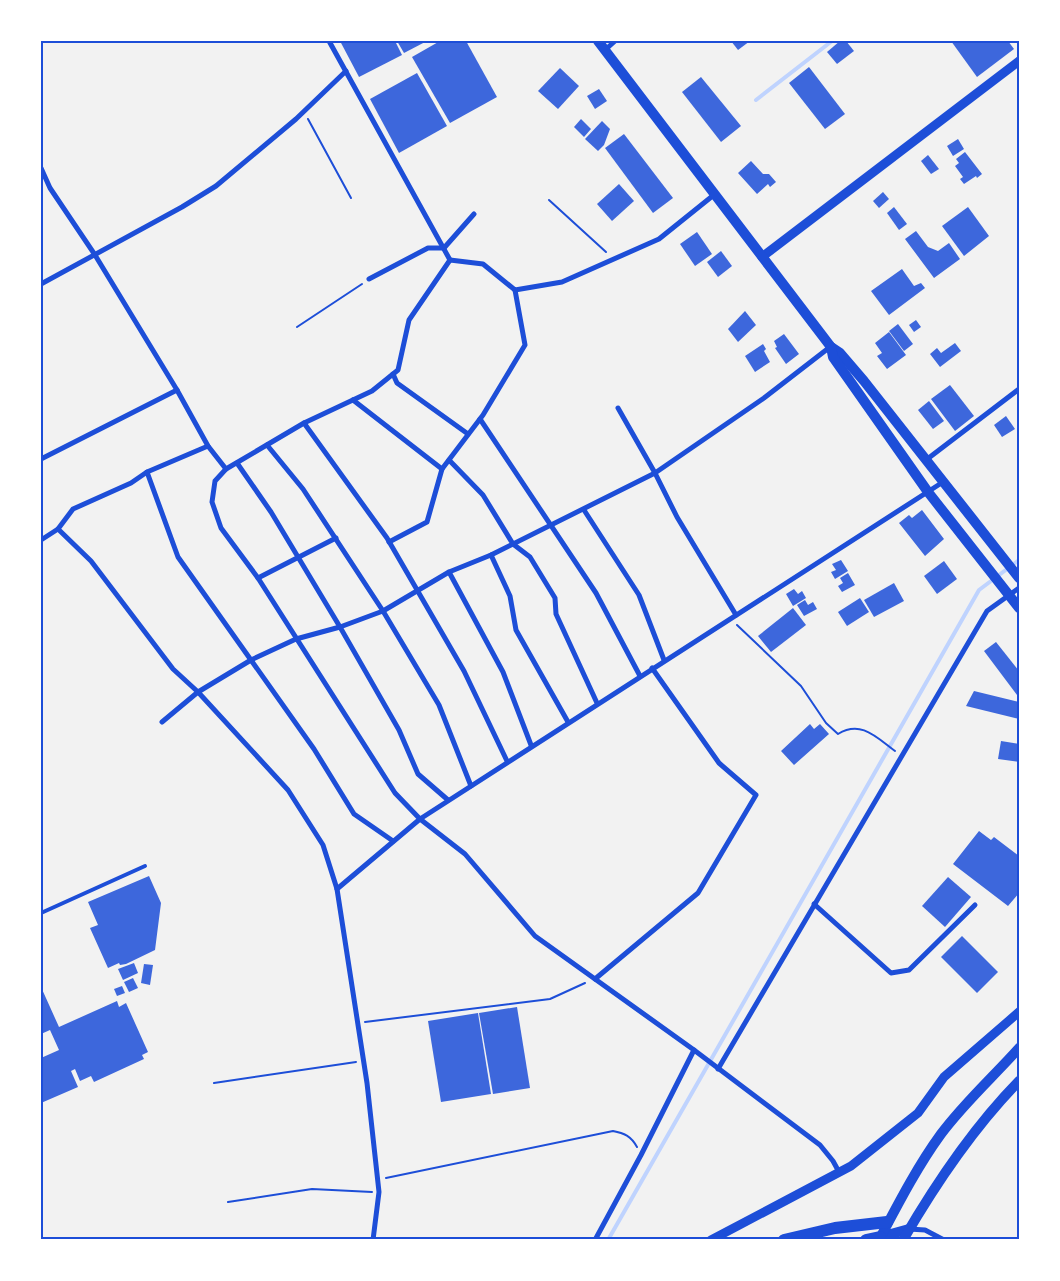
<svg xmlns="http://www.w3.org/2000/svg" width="1060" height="1281" font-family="Spectral,serif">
	<rect width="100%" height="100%" fill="#f2f2f2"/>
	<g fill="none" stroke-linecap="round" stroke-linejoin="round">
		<!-- stream -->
		<g stroke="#bfd3fe" stroke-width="4">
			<path d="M756,100l76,-59"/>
			<path d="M608,1240l371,-650 40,-30"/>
		</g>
	</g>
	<!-- building -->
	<g fill="#3d67dc">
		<path d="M340,41h55l7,14 -43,22z"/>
		<path d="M397,41h30l-23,12z"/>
		<path d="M440,41h26l31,56 -47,26 -38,-66z"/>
		<path d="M731,41h19l-12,9z"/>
		<path d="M840,41h6l8,10 -17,13 -10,-12z"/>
		<path d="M951,41h57l6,8 -37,28z"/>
		<path d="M809,67l36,47 -20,15 -36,-46z"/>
		<path d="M560,68l19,18 -21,23 -20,-18z"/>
		<path d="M417,73l30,53 -48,27 -29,-54z"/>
		<path d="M701,77l40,49 -20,16 -39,-50z"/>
		<path d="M599,89l8,12 -12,8 -8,-13z"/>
		<path d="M581,119l10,10 -7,8 -10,-10z"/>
		<path d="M602,121l8,8 -6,16 -6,6 -13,-12z"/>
		<path d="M624,134l49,64 -20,15 -48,-65z"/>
		<path d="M958,139l6,10 -11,7 -6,-10z"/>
		<path d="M965,152l17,22 -5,4 -1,-2 -12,8 -4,-5 3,-2 -8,-11 4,-3 -3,-4z"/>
		<path d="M928,155l11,14 -8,5 -10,-13z"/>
		<path d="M751,161l12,13h6l7,8 -6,5 -2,-3 -11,10 -19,-21z"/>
		<path d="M619,184l15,17 -22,20 -15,-17z"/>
		<path d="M883,192l6,7 -10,9 -6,-7z"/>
		<path d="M894,207l13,17 -8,6 -12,-17z"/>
		<path d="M968,207l21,29 -25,20 -22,-30z"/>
		<path d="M916,231l12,16 10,4 11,-8 11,16 -26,19 -29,-39z"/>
		<path d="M697,232l15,22 -17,12 -15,-22z"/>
		<path d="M721,251l11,15 -14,11 -11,-15z"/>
		<path d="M902,269l12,17 7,-3 4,5 -36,27 -18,-24z"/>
		<path d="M745,311l11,14 -18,17 -10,-13z"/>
		<path d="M916,320l5,7 -7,5 -5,-7z"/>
		<path d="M898,324l15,20 -9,7 -15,-20z"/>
		<path d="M889,332l17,23 -19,14 -10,-13 5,-3 -7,-10z"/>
		<path d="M784,334l15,20 -13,10 -11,-16 2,-1 -3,-6z"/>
		<path d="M955,343l6,8 -21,16 -10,-13 7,-6 4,5z"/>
		<path d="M763,344l3,5 -2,2 6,11 -15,10 -10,-16z"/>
		<path d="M950,385l24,31 -19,15 -24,-32z"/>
		<path d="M929,401l15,20 -11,8 -15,-19z"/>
		<path d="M1006,416l9,13 -13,8 -8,-12z"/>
		<path d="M922,510l22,29 -19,17 -26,-33 10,-8 3,3z"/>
		<path d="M841,560l7,11 -13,8 -4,-7 5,-2 -4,-6z"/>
		<path d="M944,561l13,18 -20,15 -13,-18z"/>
		<path d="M848,573l7,12 -13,7 -4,-6 5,-3 -3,-5z"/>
		<path d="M894,583l10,18 -30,16 -10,-17z"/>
		<path d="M794,589l4,5 4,-3 4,7 -13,8 -7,-12z"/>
		<path d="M860,598l9,14 -22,14 -9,-14z"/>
		<path d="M805,600l3,5 5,-3 4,7 -13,7 -7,-11z"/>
		<path d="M793,608l13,17 -35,27 -13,-16z"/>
		<path d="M996,642l23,29v22l-2,2 -33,-44z"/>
		<path d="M974,691l45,11v17l-53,-13z"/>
		<path d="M810,724l4,5 6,-5 9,10 -35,31 -13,-14z"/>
		<path d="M1001,741l18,3v18l-21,-3z"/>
		<path d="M979,831l12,9 3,-3 25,19v37l-11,13 -55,-42z"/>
		<path d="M149,876l12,27 -6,47 -29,14 -6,1 -1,-2 -11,5 -18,-40 8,-3 -10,-23z"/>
		<path d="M948,877l23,20 -26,30 -23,-21z"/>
		<path d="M962,936l36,36 -21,21 -36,-36z"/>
		<path d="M134,963l4,10 -15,7 -5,-11z"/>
		<path d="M144,964l9,1 -3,20 -9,-2z"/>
		<path d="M133,978l5,10 -9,4 -5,-10z"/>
		<path d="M122,986l3,7 -8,3 -3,-7z"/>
		<path d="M41,987l18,40 58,-26 2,6 7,-4 22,49 -6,3 2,4 -50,23 -3,-6 -11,5 -5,-12 -4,2 7,16 -37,16v-45l18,-8 -9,-20 -9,4z"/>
		<path d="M517,1007l13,81 -37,6 -14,-81z"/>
		<path d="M478,1013l13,81 -50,8 -13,-81z"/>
	</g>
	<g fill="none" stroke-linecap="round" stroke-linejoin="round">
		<!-- path -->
		<g stroke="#1d4ed8" stroke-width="2">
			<path d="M308,119l43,79"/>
			<path d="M549,200l57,52"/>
			<path d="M297,327l65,-43"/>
			<path d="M737,625l64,61 25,37 12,11c23,-14 38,3 57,17"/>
			<path d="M365,1022l185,-23 35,-16"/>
			<path d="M214,1083l142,-21"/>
			<path d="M386,1178l227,-47c11,2 18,5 24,16"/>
			<path d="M228,1202l84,-13 60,3"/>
		</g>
		<!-- service -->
		<path stroke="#1d4ed8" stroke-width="4" d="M41,913l104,-47"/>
		<!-- minor -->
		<g stroke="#1d4ed8" stroke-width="5">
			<path d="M329,41l121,219"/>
			<path d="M605,50l10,-9"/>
			<path d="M41,168l9,20 45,67 82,135 31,56 18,23 78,-46 68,-32 26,-21 11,-50 41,-60"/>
			<path d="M450,260l33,4 32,26 47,-8 97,-43 56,-45"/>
			<path d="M369,279l59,-31h16l30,-34"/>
			<path d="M41,284l141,-77 34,-21 80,-67 50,-48"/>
			<path d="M393,374l4,9 71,51"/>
			<path d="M353,400l89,69 -15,53 -38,20"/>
			<path d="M618,408l37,65 22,44 59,98"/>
			<path d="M480,419l116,174 44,83"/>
			<path d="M304,423l83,115 77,133 43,90"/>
			<path d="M267,445l36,44 80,122 56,94 32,81"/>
			<path d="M208,446l-61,26 -16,11 -58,26 -15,20 33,32 82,108 25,23 90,98 35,55 14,44 30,194 12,109 -6,48"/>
			<path d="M41,459l136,-69"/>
			<path d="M449,460l34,35 30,49 17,13 25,41 1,16 41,89"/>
			<path d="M926,460l93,-71"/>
			<path d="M237,463l34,49 69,115 59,103 19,44 30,26"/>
			<path d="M226,469l-11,12 -3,21 9,26 37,50 137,215 25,26 45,35 70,82 159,114 126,95 13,16 6,11"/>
			<path d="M442,469l41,-54 42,-70 -10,-55"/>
			<path d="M147,472l31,85 136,192 40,65 39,27"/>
			<path d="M584,510l55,85 25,65"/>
			<path d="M41,540l17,-11"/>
			<path d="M491,555l19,41 6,34 52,92"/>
			<path d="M449,572l54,100 28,73"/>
			<path d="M258,578l78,-40"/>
			<path d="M162,722l36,-30 53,-32 45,-21 44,-12 43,-16 66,-39 42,-17 164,-82 109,-75 66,-51"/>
			<path d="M337,889l83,-70 523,-337"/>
			<path d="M814,904l77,69 18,-3 66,-65"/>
			<path d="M595,979l103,-86 58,-98 -37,-32 -67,-95"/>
			<path d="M718,1069l269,-458 32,-23"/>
			<path d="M909,1229l16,1 19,10"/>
			<path d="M595,1240l46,-85 53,-105"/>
		</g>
		<!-- tertiary -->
		<g stroke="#1d4ed8" stroke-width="9">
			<path d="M762,257l257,-196"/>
			<path d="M711,1240l140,-74 67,-53 26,-36 75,-65"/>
		</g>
		<!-- secondary -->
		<g stroke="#1d4ed8" stroke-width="10">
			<path d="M598,41l233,306 9,6 24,28 155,197"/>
			<path d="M831,347l2,10 95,135 91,116"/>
			<path d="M880,1237l29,-8"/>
			<path d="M879,1240c19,-36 38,-73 62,-106 23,-31 52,-57 78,-86"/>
			<path d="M903,1240c33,-57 70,-112 116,-159"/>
		</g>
		<!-- motorway -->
		<g stroke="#1d4ed8" stroke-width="12">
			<path d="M784,1240l51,-12 52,-6"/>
			<path d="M866,1240l14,-3"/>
		</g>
	</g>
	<!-- border -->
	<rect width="1060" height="1281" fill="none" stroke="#ffffff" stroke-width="85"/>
	<rect x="42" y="42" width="976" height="1196" fill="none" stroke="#1d4ed8" stroke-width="2"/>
</svg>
